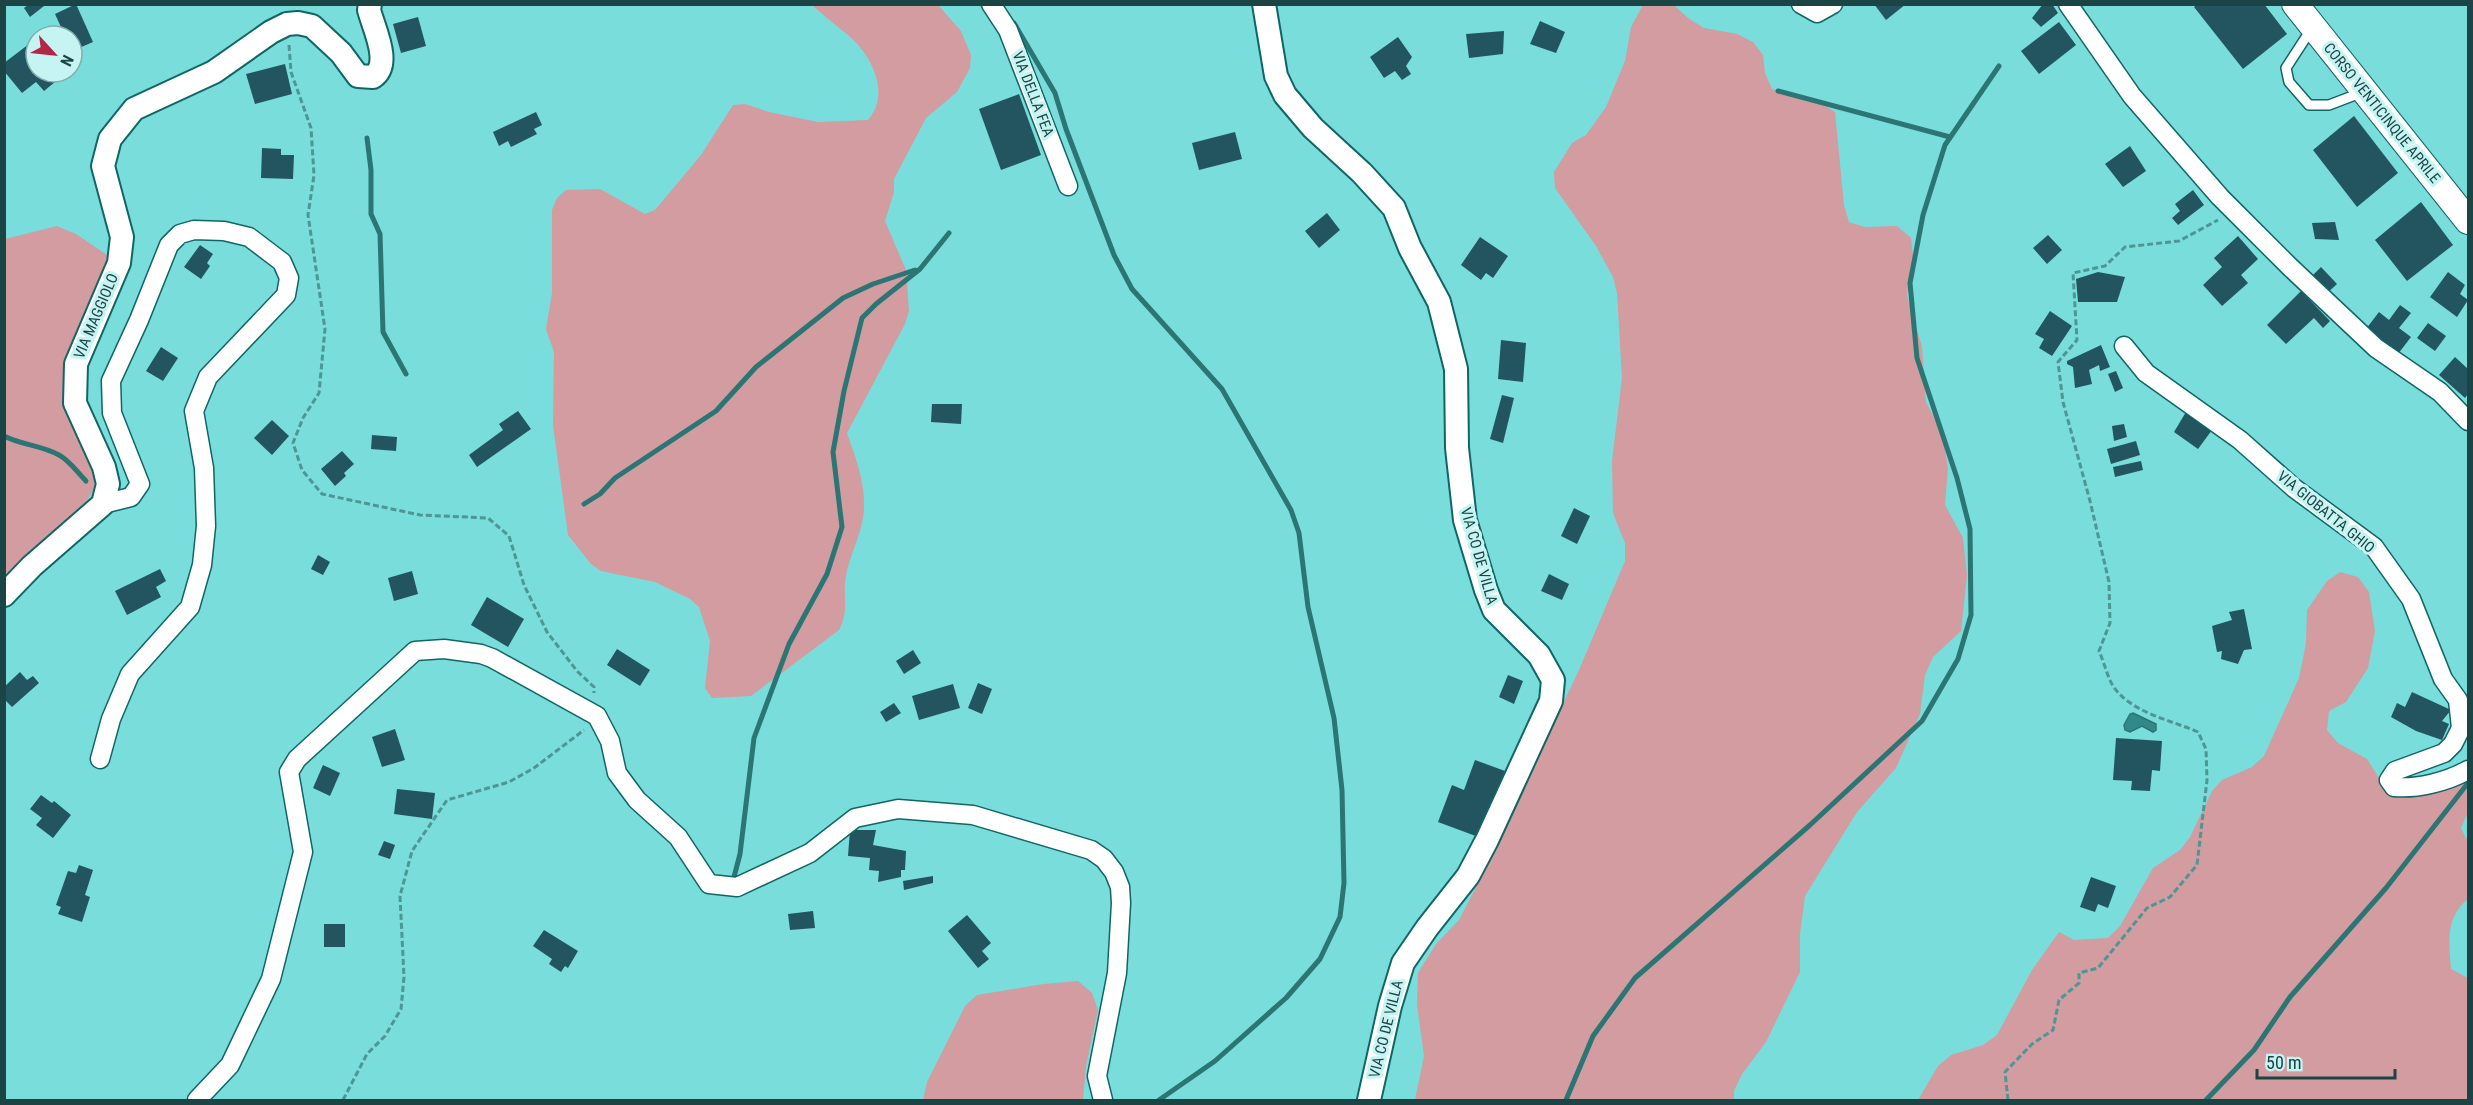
<svg xmlns="http://www.w3.org/2000/svg" width="2473" height="1105" font-family="'Roboto Condensed',sans-serif">
	<rect width="100%" height="100%" fill="#79dddb"/>
	<!-- green -->
	<g fill="#d29ca0">
		<path d="M812,5h126l23,26 10,24 -1,13 -13,24 -31,26 -32,61v13l-9,29 21,49 3,41 -4,13 -58,109c10,29 22,59 15,90 -4,18 -13,35 -16,53 -4,21 4,33 -7,54l-88,66 -39,2 -7,-10 5,-47 -11,-34 -9,-8 -35,-17 -54,-11 -10,-7 -23,-29 -15,-110 1,-73 -8,-23 6,-36v-83l5,-12 9,-8 34,-1 45,25 10,-4 46,-55 32,-50 12,-1 24,8 49,10 50,-2c23,-26 4,-65 -20,-85 -12,-10 -24,-19 -36,-30z"/>
		<path d="M1643,5h31l14,13 16,10 33,6 16,8 10,13 2,18 7,16 49,14 14,9 9,93 5,17 16,5 32,-1 14,12 2,18 -6,39 15,52 4,55 17,32 5,34 -3,37 18,33 4,37 -6,56 -28,26 -8,18 -5,39 -24,54 -39,44 -52,84 -5,38v38l-34,70 -24,32 -8,17v9h-319l9,-44 -7,-51 1,-32 18,-29 23,-24 16,-31 104,-219 46,-109v-18l-12,-30 -1,-52 10,-83 -5,-85 -4,-16 -17,-31 -41,-58 -1,-16 18,-29 14,-8 20,-28 19,-46 6,-34z"/>
		<path d="M57,226l19,8 37,25 -38,89 23,127c-7,31 -30,44 -53,64 -14,13 -27,27 -40,40v-340z"/>
		<path d="M2340,572l18,5 11,15 6,39 -7,37 -22,34 -17,9 -2,19 11,13 29,16 19,30 32,1 50,-31v53l-7,16 7,14v57c-23,19 -19,43 -17,70l17,9v122h-550l20,-34 13,-11 32,-10 14,-10 35,-65 27,-38 15,8 34,-2 12,-12 33,-58 27,-18 10,-13 22,-46 10,-11 30,-13 12,-11 35,-78 7,-35 1,-33 20,-29z"/>
		<path d="M1078,981l14,12 6,17 -12,56 -3,34h-160l4,-18 38,-76 12,-11 67,-11z"/>
	</g>
	<!-- water -->
	<path fill="#328988" stroke="#2b7574" stroke-width="1.5" d="M2133,713l23,11v6l-3,2 -11,-6 -12,6 -5,-2 -1,-5 6,-11z"/>
	<g fill="none" stroke-linecap="round" stroke-linejoin="round">
		<!-- stream -->
		<g stroke="#2b7574" stroke-width="5">
			<path d="M1014,23l41,70 11,36 48,126 18,34 90,100 69,121 8,23 9,74 26,111 8,72 2,93 -4,34 -20,42 -34,39 -71,63 -56,39"/>
			<path d="M1778,91l172,46"/>
			<path d="M367,138l4,32v44l9,20 3,98 23,42"/>
			<path d="M4,436c17,9 37,9 55,19 10,5 19,18 27,26"/>
			<path d="M584,504l16,-10 15,-16 101,-67 40,-44 87,-69 30,-14 42,-14"/>
			<path d="M733,881l7,-27 14,-116 35,-94 38,-70 15,-47 -9,-75 11,-61 18,-73 14,-14 44,-35 29,-36"/>
			<path d="M1566,1100l27,-64 42,-58 175,-153 112,-104 36,-62 13,-44 -1,-86 -13,-51 -40,-120 -7,-75 13,-68 22,-70 54,-79"/>
			<path d="M2206,1100l48,-50 36,-53 96,-109 82,-105"/>
		</g>
	</g>
	<!-- building -->
	<g fill="#235560">
		<path d="M29,4h13l2,2 -14,11 -6,-9z"/>
		<path d="M76,4l17,38 -21,9v-15h-7l-10,-22z"/>
		<path d="M1874,4h32l-20,16z"/>
		<path d="M2043,4h9l6,9 -17,14 -9,-9z"/>
		<path d="M2198,4h66l23,30 -44,35 -49,-62z"/>
		<path d="M418,17l8,29 -25,7 -8,-29z"/>
		<path d="M1540,21l25,11 -9,21 -26,-9z"/>
		<path d="M2059,22l17,23 -37,29 -18,-23z"/>
		<path d="M1504,31l-1,23 -34,4 -3,-24z"/>
		<path d="M1398,37l14,20 -6,9 5,8 -9,6 -7,-9 -11,7 -14,-21z"/>
		<path d="M29,44l7,8v20h21l4,5 -17,14 -8,-9 -14,11 -18,-22v-8z"/>
		<path d="M285,64l7,30 -37,10 -9,-30z"/>
		<path d="M1019,94l22,61 -40,15 -22,-61z"/>
		<path d="M536,112l6,13 -8,4 3,5 -26,13 -3,-6 -9,5 -6,-14z"/>
		<path d="M2354,116l44,57 -41,34 -44,-57z"/>
		<path d="M1235,132l7,27 -43,11 -7,-27z"/>
		<path d="M2130,146l16,25 -23,16 -18,-23z"/>
		<path d="M262,148l19,1v6h13l-1,24 -32,-1z"/>
		<path d="M2193,190l11,15 -26,20 -6,-7 8,-7 -5,-7z"/>
		<path d="M2421,202l32,43 -46,36 -32,-41z"/>
		<path d="M1327,213l13,17 -21,18 -14,-17z"/>
		<path d="M2335,222l4,18 -24,-1 -3,-16z"/>
		<path d="M2048,235l14,15 -15,14 -14,-16z"/>
		<path d="M2238,236l20,23 -17,16 7,8 -26,23 -19,-21 19,-18 -8,-9z"/>
		<path d="M1480,237l28,19 -15,22 -7,-5 -5,7 -20,-15z"/>
		<path d="M200,245l13,9 -6,9 3,3 -9,13 -17,-12z"/>
		<path d="M2321,267l16,17 -13,12 -16,-16z"/>
		<path d="M2098,272l27,5 -8,25h-39l-2,-23z"/>
		<path d="M2448,272l17,13 -5,9 8,6 -11,17 -27,-20z"/>
		<path d="M2301,291l29,30 -7,7 -9,-10 -28,26 -19,-19z"/>
		<path d="M2400,305l11,8 -12,15 12,9 -13,17 -32,-25 13,-17 10,8z"/>
		<path d="M2050,311l22,15 -20,30 -13,-8 5,-9 -9,-5z"/>
		<path d="M2428,323l18,13 -11,15 -18,-13z"/>
		<path d="M1501,340l25,3 -3,39 -25,-3z"/>
		<path d="M2101,345l9,22 -10,4 -1,-6 -10,5 3,14 -17,4 -2,-21 -6,-3v-3z"/>
		<path d="M161,347l17,11 -15,23 -17,-10z"/>
		<path d="M2455,357l13,12v25l-3,4 -26,-23z"/>
		<path d="M2116,371l7,17 -8,4 -7,-18z"/>
		<path d="M1502,395l12,3 -11,45 -13,-4z"/>
		<path d="M932,404h30l-1,20 -30,-2z"/>
		<path d="M518,411l13,18 -54,38 -8,-12 34,-25 -4,-6z"/>
		<path d="M2186,412l26,18 -14,19 -24,-17z"/>
		<path d="M272,420l17,16 -17,19 -18,-17z"/>
		<path d="M2124,424l3,13 -13,4 -2,-15z"/>
		<path d="M372,435l25,2 -1,14 -25,-2z"/>
		<path d="M2136,441l4,14 -29,9 -4,-15z"/>
		<path d="M342,451l12,13 -10,9 2,3 -11,10 -14,-17z"/>
		<path d="M2141,461l2,9 -28,7 -2,-10z"/>
		<path d="M1574,508l16,8 -13,28 -16,-8z"/>
		<path d="M318,555l12,7 -7,13 -12,-6z"/>
		<path d="M160,569l6,12 -10,6 5,10 -34,18 -12,-24z"/>
		<path d="M412,571l6,23 -24,7 -6,-23z"/>
		<path d="M1549,574l20,10 -7,16 -21,-9z"/>
		<path d="M487,597l37,22 -16,28 -37,-22z"/>
		<path d="M2244,609l8,40 -8,1 -6,14 -17,-5 1,-8 -5,1 -5,-26 20,-6 -3,-8z"/>
		<path d="M617,649l33,21 -10,16 -33,-21z"/>
		<path d="M913,650l8,13 -17,11 -8,-13z"/>
		<path d="M20,672l7,8 6,-4 6,7 -27,24 -8,-8v-12z"/>
		<path d="M1508,675l15,6 -9,23 -15,-7z"/>
		<path d="M978,683l14,6 -10,25 -14,-6z"/>
		<path d="M953,684l7,24 -41,12 -7,-24z"/>
		<path d="M2412,692l39,18 -9,11 7,3 -7,16 -26,-9 -25,-14 6,-14 8,4z"/>
		<path d="M894,703l7,10 -15,9 -6,-10z"/>
		<path d="M395,729l10,31 -23,7 -10,-30z"/>
		<path d="M2116,738l46,3 -2,30 -8,-1 -2,21 -19,-1 1,-9 -19,-1z"/>
		<path d="M1475,760l30,11 -24,67 -43,-16 14,-37 12,5z"/>
		<path d="M323,765l17,8 -10,23 -17,-8z"/>
		<path d="M397,789l38,4 -3,26 -38,-5z"/>
		<path d="M41,795l11,8 2,-2 17,14 -18,23 -17,-13 6,-7 -12,-9z"/>
		<path d="M850,830h26l-3,15 33,6 -1,19h-4v7l-23,5 1,-11 -10,-1 1,-12 -22,-2z"/>
		<path d="M384,841l11,4 -5,14 -12,-4z"/>
		<path d="M79,865l14,5 -8,25 5,2 -8,25 -24,-8 3,-7 -5,-2 12,-34 8,2z"/>
		<path d="M933,876v7l-29,7 -1,-9z"/>
		<path d="M2091,877l25,9 -8,22 -10,-4 -3,8 -15,-5z"/>
		<path d="M813,911l2,17 -25,2 -2,-16z"/>
		<path d="M967,915l24,28 -9,8 7,8 -11,9 -30,-37z"/>
		<rect x="324" y="924" width="21" height="23"/>
		<path d="M544,930l34,21 -10,17 -3,-2 -4,6 -12,-8 3,-5 -19,-13z"/>
	</g>
	<g fill="none" stroke-linecap="round" stroke-linejoin="round">
		<!-- service casing -->
		<g stroke="#0f6665" stroke-width="12">
			<path id="service" d="M2312,28l-26,40 3,14 20,23h20l34,-13"/>
		</g>
		<!-- minor casing -->
		<g stroke="#0f6665" stroke-width="21">
			<g id="minor">
				<path d="M991,4l17,26 60,156"/>
				<path d="M1801,4l16,9 16,-9"/>
				<path d="M2068,4l64,92 88,101 70,70 86,81 64,44 28,29"/>
				<path d="M2124,346l22,27 94,67 54,48 80,59 37,52 32,80 15,21 3,28 -8,16 -9,9 -49,18 -6,9 5,7c24,2 52,-5 74,-17"/>
				<path d="M100,759l11,-40 19,-45 60,-67 12,-42 4,-39 -2,-58 -10,-57 14,-34 78,-82 3,-17 -7,-16 -33,-25 -25,-6 -30,-1 -14,4 -11,11 -30,75 -28,61 1,32 28,71 -9,13 -28,7"/>
				<path d="M197,1100l33,-35 41,-86 32,-127 -14,-80 8,-13 118,-108 29,-2 37,5 11,4 105,58 13,25 7,32 20,27 41,37 31,47 28,3 73,-34 45,-35 43,-9 75,6 118,35 13,9 10,13 6,15 1,16 -4,70 -20,103 6,24"/>
			</g>
		</g>
		<!-- tertiary casing -->
		<g stroke="#0f6665" stroke-width="26">
			<g id="tertiary">
				<path d="M1264,4l12,72 9,19 28,33 49,45 32,35 16,40 29,54 17,67 1,79 8,72 21,70 8,20 45,45 14,25 -2,21 -64,139 -19,36 -41,52 -24,35 -13,43 -21,94"/>
				<path d="M4,595l28,-29 71,-62 5,-20 -4,-17 -29,-64 1,-39 43,-101 3,-26 -19,-71 7,-27 24,-30 80,-37 57,-40 16,-8 11,-1 14,3 29,27 17,23 15,1c19,-13 1,-48 -4,-67l1,-6"/>
			</g>
		</g>
		<!-- secondary casing -->
		<g stroke="#0f6665" stroke-width="28">
			<path id="secondary" d="M2295,4l173,217"/>
		</g>
		<!-- path -->
		<g stroke="#4d9694" stroke-width="3" stroke-dasharray="6 3" stroke-linecap="butt">
			<path d="M289,45l2,27 20,56 3,47 -6,40 17,114 -6,64 -16,25 -10,25 9,27 20,24 98,21 68,3 21,18 15,49 23,47 30,39 17,16v6"/>
			<path d="M343,1100l24,-46 18,-18 16,-27 3,-32 -4,-81 12,-45 35,-51 62,-18 25,-14 50,-38"/>
			<path d="M2008,1100l-3,-28 27,-28 21,-14 6,-30 20,-17v-10l19,-5 49,-60 23,-11 27,-32 10,-85 -1,-31 -8,-17c-27,-12 -67,-19 -85,-46 -6,-10 -9,-24 -14,-35l11,-28 -1,-41 -19,-81 -27,-99 -5,-40 19,-22 -4,-67 32,-7 20,-19 54,-6 39,-21"/>
		</g>
		<!-- service -->
		<use href="#service" stroke="#fff" stroke-width="9"/>
		<!-- minor -->
		<use href="#minor" stroke="#fff" stroke-width="18"/>
		<!-- tertiary -->
		<use href="#tertiary" stroke="#fff" stroke-width="22"/>
		<!-- secondary -->
		<use href="#secondary" stroke="#fff" stroke-width="26"/>
	</g>
	<g text-anchor="middle" dominant-baseline="central" stroke-width="6" stroke-linejoin="round" paint-order="stroke">
		<!-- street labels -->
		<g font-size="15" fill="#1a4544" stroke="#c6f4f3">
			<text transform="translate(1033 94) rotate(69)">VIA DELLA FEA</text>
			<text transform="translate(2382 113) rotate(51)">CORSO VENTICINQUE APRILE</text>
			<text transform="translate(96 316) rotate(-67)">VIA MAGGIOLO</text>
			<text transform="translate(2326 512) rotate(39)">VIA GIOBATTA GHIO</text>
			<text transform="translate(1479 556) rotate(74)">VIA CO DE VILLA</text>
			<text transform="translate(1386 1029) rotate(-76)">VIA CO DE VILLA</text>
		</g>
	</g>
	<!-- border -->
	<rect width="2473" height="1105" fill="none" stroke="#1a4544" stroke-width="12"/>
	<!-- north arrow -->
	<g transform="translate(54 54) rotate(117)"><circle r="28" fill="#c6f4f3" stroke="#81aead" stroke-width="1.5"/>
	<path d="M0-4.5L10 22L0 15L-10 22Z" fill="#b62446"/>
	<text y="-9" font-size="16" font-weight="bold" text-anchor="middle" fill="#1a4544">N</text>
	</g>
	<!-- scale -->
	<path d="M2257 1069v9h138v-9" fill="none" stroke="#1a4544" stroke-width="3"/>
	<text x="2266" y="1069" font-size="18" fill="#1a4544" stroke="#c6f4f3" stroke-width="4.5" paint-order="stroke">50 m</text>
</svg>
